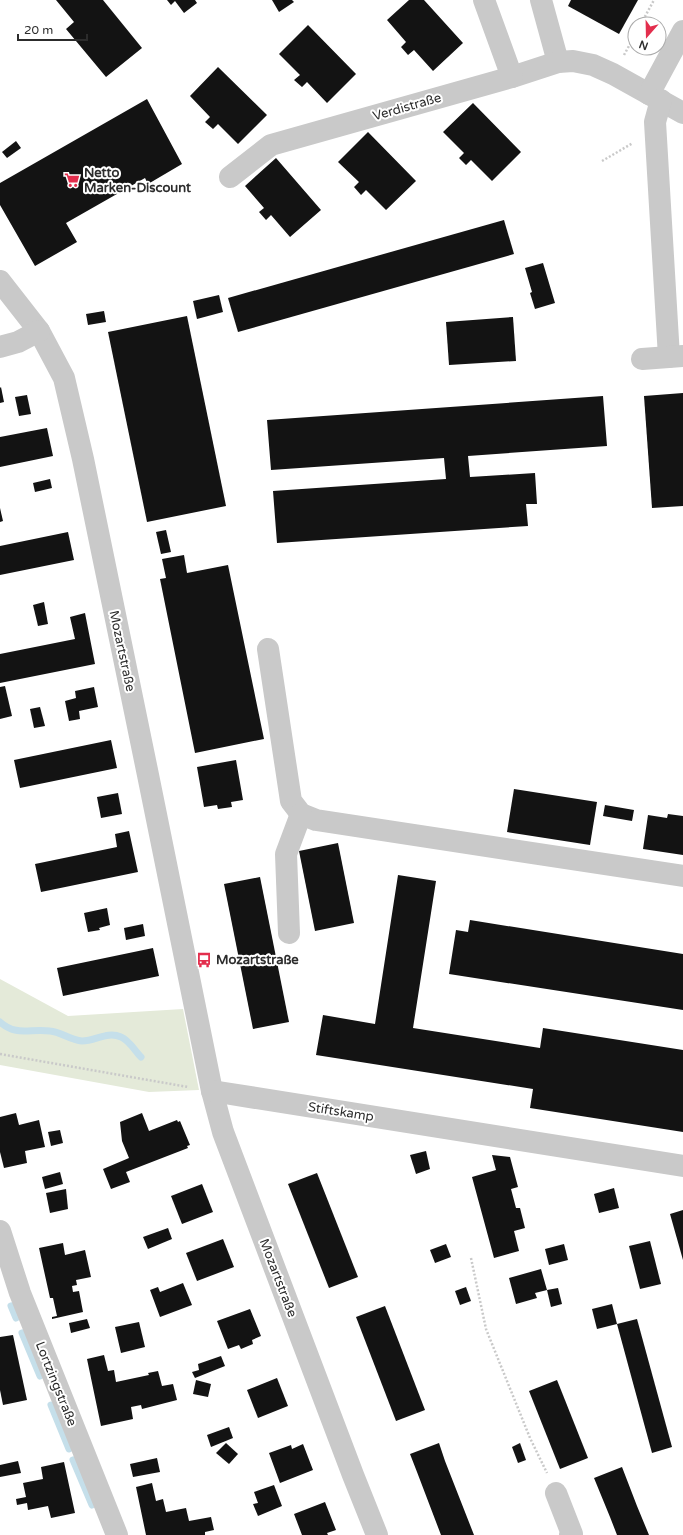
<svg xmlns="http://www.w3.org/2000/svg" width="683" height="1535" font-family="'Varela Round',sans-serif">
	<rect width="100%" height="100%" fill="#fff"/>
	<!-- green -->
	<path fill="#e4ead9" d="M0,979l68,37 115,-7 16,81 -50,2 -149,-27z"/>
	<g fill="none" stroke-linecap="round" stroke-linejoin="round">
		<!-- stream -->
		<g stroke="#c5dfea" stroke-width="7">
			<path d="M0,1022c17,15 30,6 50,9 11,1 20,9 32,10 14,0 25,-10 39,-4 8,3 14,14 20,20"/>
			<path d="M11,1306l5,12"/>
			<path d="M22,1333l18,43"/>
			<path d="M51,1405l18,44"/>
			<path d="M73,1460l19,45"/>
		</g>
	</g>
	<!-- building -->
	<g fill="#131313">
		<path d="M56,0h47l39,48 -36,29 -40,-48 8,-7z"/>
		<path d="M167,0h28l2,3 -13,10 -9,-12 -4,4z"/>
		<path d="M272,0h20l2,2 -15,10z"/>
		<path d="M409,0h15l39,43 -30,28 -19,-21 -6,5 -7,-8 5,-5 -19,-22z"/>
		<path d="M571,0h67l-19,34 -51,-28z"/>
		<path d="M308,25l48,49 -29,29 -20,-21 -5,5 -8,-7 6,-5 -21,-21z"/>
		<path d="M218,67l49,48 -29,29 -20,-20 -5,5 -8,-7 5,-5 -20,-21z"/>
		<path d="M147,99l35,65 -34,20 -3,-6 -79,45 11,19 -42,24 -35,-61v-22z"/>
		<path d="M473,103l48,49 -29,29 -21,-21 -5,5 -7,-7 5,-5 -21,-21z"/>
		<path d="M368,132l48,49 -30,29 -20,-20 -5,5 -7,-8 5,-5 -21,-20z"/>
		<path d="M16,141l5,7 -14,10 -5,-6z"/>
		<path d="M276,158l45,52 -31,27 -19,-22 -5,5 -7,-8 5,-4 -19,-22z"/>
		<path d="M504,220l10,34 -276,78 -10,-34z"/>
		<path d="M543,263l12,40 -20,6 -5,-16 2,-1 -7,-24z"/>
		<path d="M219,295l4,17 -26,7 -4,-18z"/>
		<path d="M104,311l2,11 -18,3 -2,-11z"/>
		<path d="M187,316l39,190 -79,16 -39,-190z"/>
		<path d="M513,317l3,44 -67,4 -3,-43z"/>
		<path d="M1,387l3,15 -4,1v-15z"/>
		<path d="M683,393v113l-31,2 -8,-112z"/>
		<path d="M27,395l4,19 -12,2 -4,-19z"/>
		<path d="M603,396l4,50 -139,10 2,21 65,-4 2,31h-11l2,22 -251,17 -4,-52 173,-12 -2,-21 -173,12 -4,-50z"/>
		<path d="M47,428l6,28 -53,11v-30z"/>
		<path d="M50,479l2,9 -17,4 -2,-9z"/>
		<path d="M0,508l3,13 -3,1z"/>
		<path d="M166,530l5,22 -10,2 -5,-22z"/>
		<path d="M68,532l6,28 -74,15v-29z"/>
		<path d="M184,555l3,18 41,-8 36,174 -69,14 -35,-174 6,-1 -4,-19z"/>
		<path d="M44,602l4,22 -10,2 -5,-21z"/>
		<path d="M85,613l10,51 -95,19v-29l75,-15 -5,-22z"/>
		<path d="M5,686l7,30 -12,3v-32z"/>
		<path d="M94,687l4,20 -19,4 1,8 -11,2 -4,-20 11,-3 -1,-7z"/>
		<path d="M40,707l5,19 -11,2 -4,-19z"/>
		<path d="M111,740l6,28 -97,20 -6,-28z"/>
		<path d="M236,760l7,40 -12,2 1,5 -14,2 -1,-4 -13,2 -7,-40z"/>
		<path d="M514,789l83,13 -7,43 -83,-13z"/>
		<path d="M118,793l4,21 -21,4 -4,-21z"/>
		<path d="M605,805l29,5 -2,11 -29,-5z"/>
		<path d="M668,814l15,2v39l-40,-6 5,-34 19,3z"/>
		<path d="M129,831l9,41 -97,20 -6,-28 82,-17 -2,-13z"/>
		<path d="M338,843l16,80 -39,8 -16,-80z"/>
		<path d="M398,875l38,6 -23,147 127,20 3,-20 140,22v82l-153,-24 3,-19 -217,-34 7,-40 52,9z"/>
		<path d="M260,877l29,145 -36,7 -29,-145z"/>
		<path d="M107,908l3,17 -11,3 1,2 -12,2 -4,-19z"/>
		<path d="M470,920l213,34v56l-234,-36 7,-44 12,2z"/>
		<path d="M143,924l2,12 -19,4 -2,-12z"/>
		<path d="M153,948l6,28 -96,20 -6,-28z"/>
		<path d="M16,1113l3,12 20,-5 6,27 -20,4 2,12 -23,5 -4,-16v-35z"/>
		<path d="M142,1113l7,18 28,-11 1,2 2,-1 10,24 -3,1 1,2 -62,24 4,10 -19,7 -8,-20 26,-11 -7,-17 -2,-19z"/>
		<path d="M60,1130l3,13 -12,3 -3,-14z"/>
		<path d="M426,1151l4,18 -14,5 -6,-19z"/>
		<path d="M492,1155l18,2 8,30 -7,2 5,19h4l5,20 -11,3 5,20 -25,7 -22,-81 24,-7z"/>
		<path d="M60,1172l3,12 -18,5 -3,-12z"/>
		<path d="M317,1173l41,104 -29,11 -41,-104z"/>
		<path d="M202,1184l11,28 -31,12 -11,-28z"/>
		<path d="M614,1188l5,20 -20,5 -5,-19z"/>
		<path d="M66,1189l2,20 -18,4 -4,-20z"/>
		<path d="M683,1210v50l-13,-46z"/>
		<path d="M168,1228l4,11 -24,10 -5,-12z"/>
		<path d="M223,1239l11,28 -37,14 -11,-28z"/>
		<path d="M650,1241l11,43 -21,5 -11,-43z"/>
		<path d="M63,1243l2,12 20,-5 6,27 -15,3 1,5 -5,1 1,6 6,-1 4,21 -31,7v-2l5,-1 -4,-18h-3l-11,-50z"/>
		<path d="M446,1244l5,13 -16,6 -5,-13z"/>
		<path d="M564,1244l4,16 -19,5 -4,-16z"/>
		<path d="M541,1269l6,21 -12,3 2,5 -21,6 -7,-26z"/>
		<path d="M183,1283l9,22 -32,12 -10,-27 8,-3 2,5z"/>
		<path d="M466,1287l5,14 -11,4 -5,-14z"/>
		<path d="M558,1288l4,16 -11,3 -4,-17z"/>
		<path d="M612,1304l5,20 -20,5 -5,-20z"/>
		<path d="M385,1306l40,104 -29,11 -40,-104z"/>
		<path d="M250,1309l11,27 -9,4 1,4 -12,5 -2,-4 -11,4 -11,-28z"/>
		<path d="M87,1319l3,9 -19,5 -2,-10z"/>
		<path d="M637,1319l35,128 -20,6 -35,-129z"/>
		<path d="M139,1322l6,25 -24,6 -6,-26z"/>
		<path d="M13,1335l14,65 -24,5 -3,-15v-53z"/>
		<path d="M104,1355l4,16 6,-1 2,12 33,-7 -1,-2 10,-2 4,15 11,-2 4,16 -35,9 -1,-4 -10,2 2,12 -32,7 -14,-67z"/>
		<path d="M221,1356l4,10 -30,12 -3,-6 7,-2 -1,-6z"/>
		<path d="M277,1378l11,28 -30,12 -11,-28z"/>
		<path d="M196,1380l15,4 -3,13 -15,-3z"/>
		<path d="M557,1380l31,78 -28,11 -31,-78z"/>
		<path d="M229,1427l4,11 -22,9 -4,-12z"/>
		<path d="M226,1443l12,11 -9,10 -13,-11z"/>
		<path d="M439,1443l6,18 29,74h-33l-24,-63 -7,-18z"/>
		<path d="M520,1443l6,17 -8,3 -6,-16z"/>
		<path d="M303,1444l10,26 -33,13 -11,-30 22,-8 1,4z"/>
		<path d="M157,1458l3,14 -27,5 -3,-13z"/>
		<path d="M18,1461l3,12 -21,4v-12z"/>
		<path d="M64,1462l11,51 -24,5 -3,-12 -20,4 -1,-7 -10,2 -1,-6 10,-2 -3,-14 20,-4 -2,-12z"/>
		<path d="M622,1467l15,39 12,29h-32l-7,-18 -16,-39z"/>
		<path d="M152,1483l4,18 7,-2 3,13 20,-4 3,13 22,-4 3,13 -9,2v3h-59l-10,-48z"/>
		<path d="M274,1485l8,21 -24,10 -5,-12 5,-1 -4,-11z"/>
		<path d="M325,1502l11,28 -9,3 1,2h-26l-8,-21z"/>
	</g>
	<g fill="none" stroke-linecap="round" stroke-linejoin="round">
		<!-- path -->
		<g stroke="#c9c9c9" stroke-width="2.5" stroke-dasharray="2 2" stroke-linecap="butt">
			<path d="M641,24l13,-24"/>
			<path d="M624,55l11,-20"/>
			<path d="M602,161l31,-18"/>
			<path d="M0,1054l188,33"/>
			<path d="M471,1258l15,71 44,109 17,35"/>
		</g>
		<!-- minor -->
		<g stroke="#c9c9c9" stroke-width="22">
			<path d="M541,0l17,62"/>
			<path d="M512,77l46,-15 15,-1 20,4 20,9 70,39"/>
			<path d="M649,94l34,-63"/>
			<path d="M661,100l-6,22 14,235"/>
			<path d="M230,177l41,-32 241,-68 -28,-77"/>
			<path d="M0,281l39,50 25,47 19,81 65,316 64,316 11,41 130,343 24,60"/>
			<path d="M0,347l18,-5 21,-11"/>
			<path d="M642,359l41,-3"/>
			<path d="M268,649l23,152 10,13 15,6 367,56"/>
			<path d="M289,933l-3,-79 15,-40"/>
			<path d="M212,1091l471,75"/>
			<path d="M0,1231l20,62 97,242"/>
			<path d="M556,1493l16,41 -2,1"/>
		</g>
	</g>
	<!-- icons -->
	<defs>
		<g id="supermarket-bare" transform="scale(1.2)"><path d="M-6-5.5h2.5l.6 2H6L4.5 2H-2.5L-4.4-4H-6ZM-1.5 3.2a1.3 1.3 0 1 0 .1 0ZM3 3.2a1.3 1.3 0 1 0 .1 0Z" fill="#e32e4d" stroke="#fff" stroke-width="2.5" paint-order="stroke"/></g>
		<g id="bus-bare" transform="scale(1.2)"><path d="M-5-6H5V4H4V6H2V4H-2V6H-4V4H-5ZM-3.5-4V0h7V-4ZM-3.5 1.2v1.5H-2V1.2ZM2 1.2v1.5H3.5V1.2Z" fill="#e32e4d" stroke="#fff" stroke-width="2.5" paint-order="stroke"/></g>
	</defs>
	<g fill-rule="evenodd">
		<use href="#supermarket-bare" x="72" y="180"/>
		<use href="#bus-bare" x="204" y="960"/>
	</g>
	<g text-anchor="middle" dominant-baseline="central" stroke-width="4" stroke-linejoin="round" paint-order="stroke">
		<!-- street labels -->
		<g font-size="13" fill="#2c2c2c" stroke="#fff">
			<text transform="translate(407 107) rotate(-16)">Verdistraße</text>
			<text transform="translate(122 651) rotate(78)">Mozartstraße</text>
			<text transform="translate(341 1112) rotate(9)">Stiftskamp</text>
			<text transform="translate(278 1278) rotate(69)">Mozartstraße</text>
			<text transform="translate(56 1384) rotate(68)">Lortzingstraße</text>
		</g>
		<!-- poi labels -->
		<g font-size="13" font-weight="bold" fill="#2c2c2c" stroke="#fff" text-anchor="start">
			<text x="84" y="173">Netto<tspan x="84" dy="15">Marken-Discount</tspan></text>
			<text x="216" y="960">Mozartstraße</text>
		</g>
	</g>
	<!-- north arrow -->
	<g transform="translate(647 36) rotate(200)"><circle r="19" fill="#ffffff" stroke="#ababab"/>
	<path d="M0-3L7 15L0 10L-7 15Z" fill="#e32e4d"/>
	<text y="-6" font-size="11" font-weight="bold" text-anchor="middle" fill="#2c2c2c">N</text>
	</g>
	<!-- scale -->
	<path d="M18 34v6h69v-6" fill="none" stroke="#2c2c2c" stroke-width="2"/>
	<text x="24" y="34" font-size="12" fill="#2c2c2c" stroke="#ffffff" stroke-width="3" paint-order="stroke">20 m</text>
</svg>
